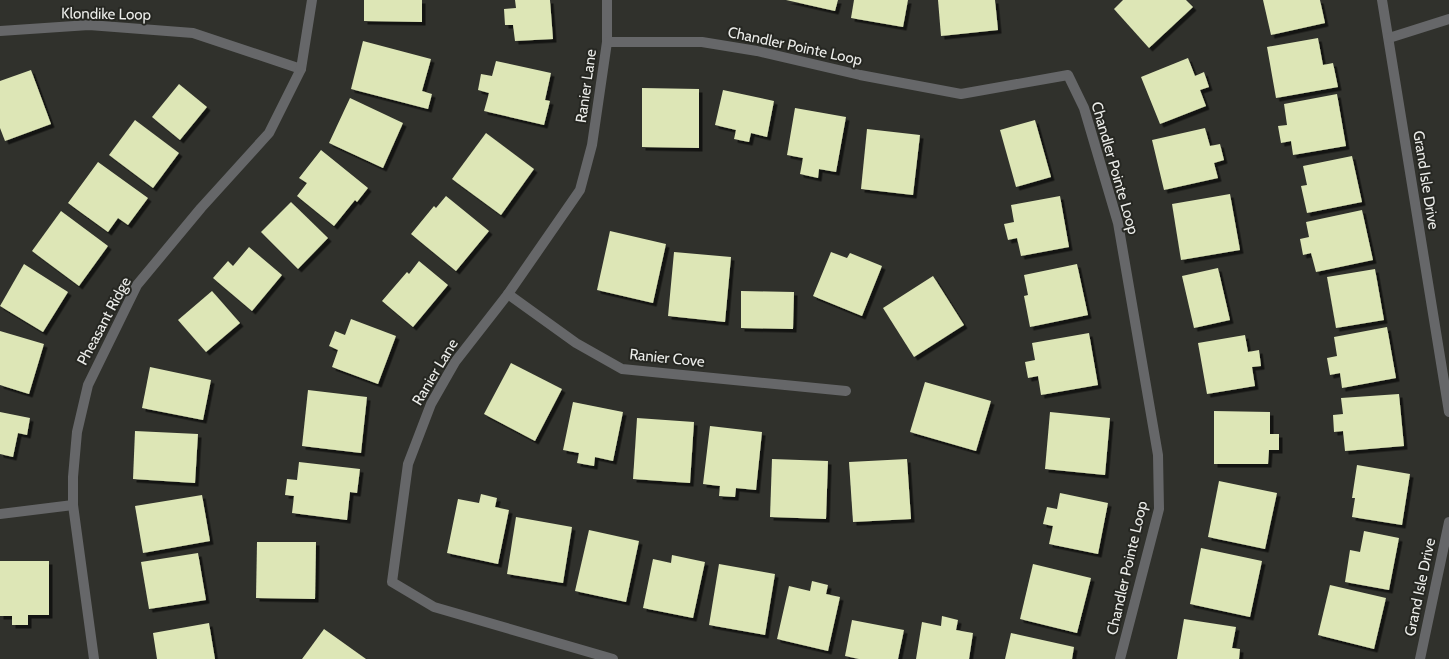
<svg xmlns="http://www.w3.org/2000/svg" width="1449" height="659" font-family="Cabin,sans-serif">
	<defs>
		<filter id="shadow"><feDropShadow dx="3.5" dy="3.5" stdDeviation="0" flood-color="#0009"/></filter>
	</defs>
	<rect width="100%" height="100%" fill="#30312c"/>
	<!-- building -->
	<g fill="#dde6b6" filter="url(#shadow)">
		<path d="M364,0h58v22l-58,-1z"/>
		<path d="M515,0h35l3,39 -38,2 -2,-16h-8l-1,-16 12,-1z"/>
		<path d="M786,0h52l-3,11z"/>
		<path d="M854,0h54l-5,27 -52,-9z"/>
		<path d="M938,0h57l3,30 -57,6z"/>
		<path d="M1123,0h63l7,7 -44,41 -35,-39z"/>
		<path d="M1263,0h57l5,23 -54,12z"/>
		<path d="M1318,38l5,27 10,-2 5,24 -62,11 -9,-51z"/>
		<path d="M363,41l68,18 -9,32 10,3 -4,15 -77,-20z"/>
		<path d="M1188,58l7,18 9,-4 5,15 -9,3 6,16 -46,18 -19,-47z"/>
		<path d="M496,61l55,12 -6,27 5,1 -6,24 -60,-14 5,-18 -11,-3 3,-16 11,2z"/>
		<path d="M31,70l20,54 -46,17 -5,-13v-47z"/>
		<path d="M179,84l28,23 -27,33 -28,-23z"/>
		<path d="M642,88l57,1v59l-57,-1z"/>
		<path d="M723,90l51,11 -7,36 -16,-4 -2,9 -15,-3 2,-9 -21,-5z"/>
		<path d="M1337,94l9,52 -53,9 -2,-14 -10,2 -3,-17 9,-1 -3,-21z"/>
		<path d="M350,98l53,25 -20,45 -54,-25z"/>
		<path d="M795,108l51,9 -10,55 -17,-3 -1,9 -18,-4 3,-16 -16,-3z"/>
		<path d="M135,120l44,33 -26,35 -44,-33z"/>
		<path d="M1035,120l16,57 -35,10 -16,-57z"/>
		<path d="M1205,128l5,18 10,-2 4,16 -10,3 4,15 -54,12 -12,-50z"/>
		<path d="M867,129l53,6 -7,60 -52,-6z"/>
		<path d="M486,133l48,36 -33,46 -49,-36z"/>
		<path d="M321,150l47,38 -11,14 -2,-2 -21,26 -37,-30 10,-13 -8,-5z"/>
		<path d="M1352,156l10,46 -55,11 -6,-27 6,-1 -4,-19z"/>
		<path d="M98,162l50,36 -20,27 -10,-7 -10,14 -40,-29z"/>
		<path d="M1230,194l10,56 -59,10 -9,-56z"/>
		<path d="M446,196l43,35 -33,40 -45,-37 23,-28 2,2z"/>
		<path d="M1060,196l9,51 -48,9 -4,-18 -9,2 -4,-16 10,-2 -3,-17z"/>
		<path d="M291,202l37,36 -30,31 -37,-37z"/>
		<path d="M1362,210l11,50 -57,12 -5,-19 -8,2 -3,-16 9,-2 -3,-15z"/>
		<path d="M61,211l47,35 -29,40 -47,-35z"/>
		<path d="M610,231l56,13 -13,59 -56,-13z"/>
		<path d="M249,247l33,28 -30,36 -39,-33 15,-17 5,5z"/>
		<path d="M674,252l57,5 -6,65 -57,-6z"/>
		<path d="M831,252l16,6 3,-5 32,13 -20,50 -49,-20z"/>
		<path d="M419,261l29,24 -35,42 -31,-26 25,-29 2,2z"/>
		<path d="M24,264l44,28 -25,40 -43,-26z"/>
		<path d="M1077,264l11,51 -58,12 -6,-31 4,-1 -4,-20z"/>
		<path d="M1218,268l12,52 -36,8 -12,-52z"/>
		<path d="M1375,269l9,51 -48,8 -9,-51z"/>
		<path d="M933,276l31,49 -50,32 -31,-49z"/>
		<path d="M212,291l28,32 -34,29 -28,-32z"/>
		<path d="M741,291l53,1 -1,37 -52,-1z"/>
		<path d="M351,319l45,17 -18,48 -46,-17 6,-17 -9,-4 6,-15 10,4z"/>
		<path d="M1387,327l9,51 -54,10 -2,-15 -10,2 -3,-17 10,-2 -3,-19z"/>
		<path d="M0,331l44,13 -15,50 -29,-9z"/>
		<path d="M1089,333l9,52 -57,10 -3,-19 -10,2 -3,-16 10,-2 -3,-17z"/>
		<path d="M1245,335l3,17 11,-2 2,16 -9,1 3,19 -48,8 -9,-51z"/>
		<path d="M511,363l51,26 -27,52 -51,-27z"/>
		<path d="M150,367l61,13 -8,40 -61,-12z"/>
		<path d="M925,382l66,19 -15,50 -66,-19z"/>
		<path d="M308,390l59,7 -6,56 -59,-7z"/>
		<path d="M1399,394l5,52 -59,5 -2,-20 -9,1 -1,-17 10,-1 -2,-16z"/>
		<path d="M573,402l50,10 -10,49 -18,-4 -1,9 -17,-3 2,-10 -16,-3z"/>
		<path d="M1214,411l56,1v22h9v16h-10l-1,14h-54z"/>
		<path d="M0,412l30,6 -3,17 -9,-2 -5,24 -13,-3z"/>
		<path d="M1050,412l60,6 -5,57 -60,-6z"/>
		<path d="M637,418l57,4 -4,61 -57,-4z"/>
		<path d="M710,426l52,6 -6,58 -20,-2 -1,9 -16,-1 1,-10 -17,-2z"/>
		<path d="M135,431l63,3 -3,49 -62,-4z"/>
		<path d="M772,459l56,2 -2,58 -56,-2z"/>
		<path d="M907,459l4,60 -58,3 -4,-60z"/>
		<path d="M299,462l61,7 -3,24 -7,-1 -3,28 -55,-7 2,-17 -9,-1 2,-16 10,1z"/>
		<path d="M1357,465l53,9 -8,51 -50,-8 3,-19h-3z"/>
		<path d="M1219,481l58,12 -12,56 -57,-12z"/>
		<path d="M1060,493l48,10 -10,51 -49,-10 4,-18 -10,-2 4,-17 10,2z"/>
		<path d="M481,494l16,4 -2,9 14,3 -11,54 -51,-11 11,-54 21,4z"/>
		<path d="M202,495l8,46 -67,12 -8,-47z"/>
		<path d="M516,517l56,10 -9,56 -56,-9z"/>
		<path d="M589,530l50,11 -13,61 -51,-11z"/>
		<path d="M1364,531l35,7 -10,52 -44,-8 5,-32 10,2z"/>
		<path d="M257,542h59l-1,57 -59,-1z"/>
		<path d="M1201,548l61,13 -12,56 -60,-13z"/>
		<path d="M198,553l8,47 -57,9 -8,-47z"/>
		<path d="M672,555l33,7 -12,56 -50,-10 10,-49 18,4z"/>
		<path d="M0,561h49v54h-21v10h-16v-9h-12z"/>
		<path d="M719,564l56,10 -10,61 -56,-10z"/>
		<path d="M1033,564l58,14 -14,55 -57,-14z"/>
		<path d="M812,581l16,4 -2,9 14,3 -12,54 -51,-12 12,-53 21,5z"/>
		<path d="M1330,585l56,13 -12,51 -56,-14z"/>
		<path d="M942,616l16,4 -2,10 17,3 -4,26h-53l6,-37 19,4z"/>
		<path d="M1184,619l52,8 -4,21 8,1 -1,10h-62z"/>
		<path d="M852,620l52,10 -6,29h-39l-14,-3z"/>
		<path d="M209,623l6,36h-58l-4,-26z"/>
		<path d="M324,629l42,30h-64z"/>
		<path d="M1011,633l63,14 -2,12h-67z"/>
	</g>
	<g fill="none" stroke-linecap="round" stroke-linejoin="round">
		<!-- minor -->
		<g stroke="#666769" stroke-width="10">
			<path d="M607,0v42l-15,103 -12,45 -72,104 -53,68 -24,42 -23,60 -16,118 42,25 179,52"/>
			<path d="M1382,0l67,412"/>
			<path d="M0,31l89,-6 104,8 108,36"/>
			<path d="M1389,38l60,-19"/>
			<path d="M607,42h95l55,9 103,24 101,19 107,-19 16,33 34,115 40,232 1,54 -39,150"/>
			<path d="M508,294l68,49 46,26 224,22"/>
			<path d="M0,514l73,-9"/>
			<path d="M94,659l-21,-154v-28l4,-45 11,-47 49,-100 64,-77 68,-75 32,-64 11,-69"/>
			<path d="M1420,659l29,-137"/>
		</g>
	</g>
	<g text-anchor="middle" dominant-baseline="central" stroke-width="4" stroke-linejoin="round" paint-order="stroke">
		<!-- street labels -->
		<g font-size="15" fill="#ecedea" stroke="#262722">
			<text transform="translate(106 14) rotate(1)">Klondike Loop</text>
			<text transform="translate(795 46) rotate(12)">Chandler Pointe Loop</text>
			<text transform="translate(586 86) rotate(-82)">Ranier Lane</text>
			<text transform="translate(1115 168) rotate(74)">Chandler Pointe Loop</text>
			<text transform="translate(1426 180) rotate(81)">Grand Isle Drive</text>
			<text transform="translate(104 321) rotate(-62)">Pheasant Ridge</text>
			<text transform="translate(667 358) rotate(6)">Ranier Cove</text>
			<text transform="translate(435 372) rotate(-59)">Ranier Lane</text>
			<text transform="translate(1127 568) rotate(-77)">Chandler Pointe Loop</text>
			<text transform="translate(1420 587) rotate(-78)">Grand Isle Drive</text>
		</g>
	</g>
</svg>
